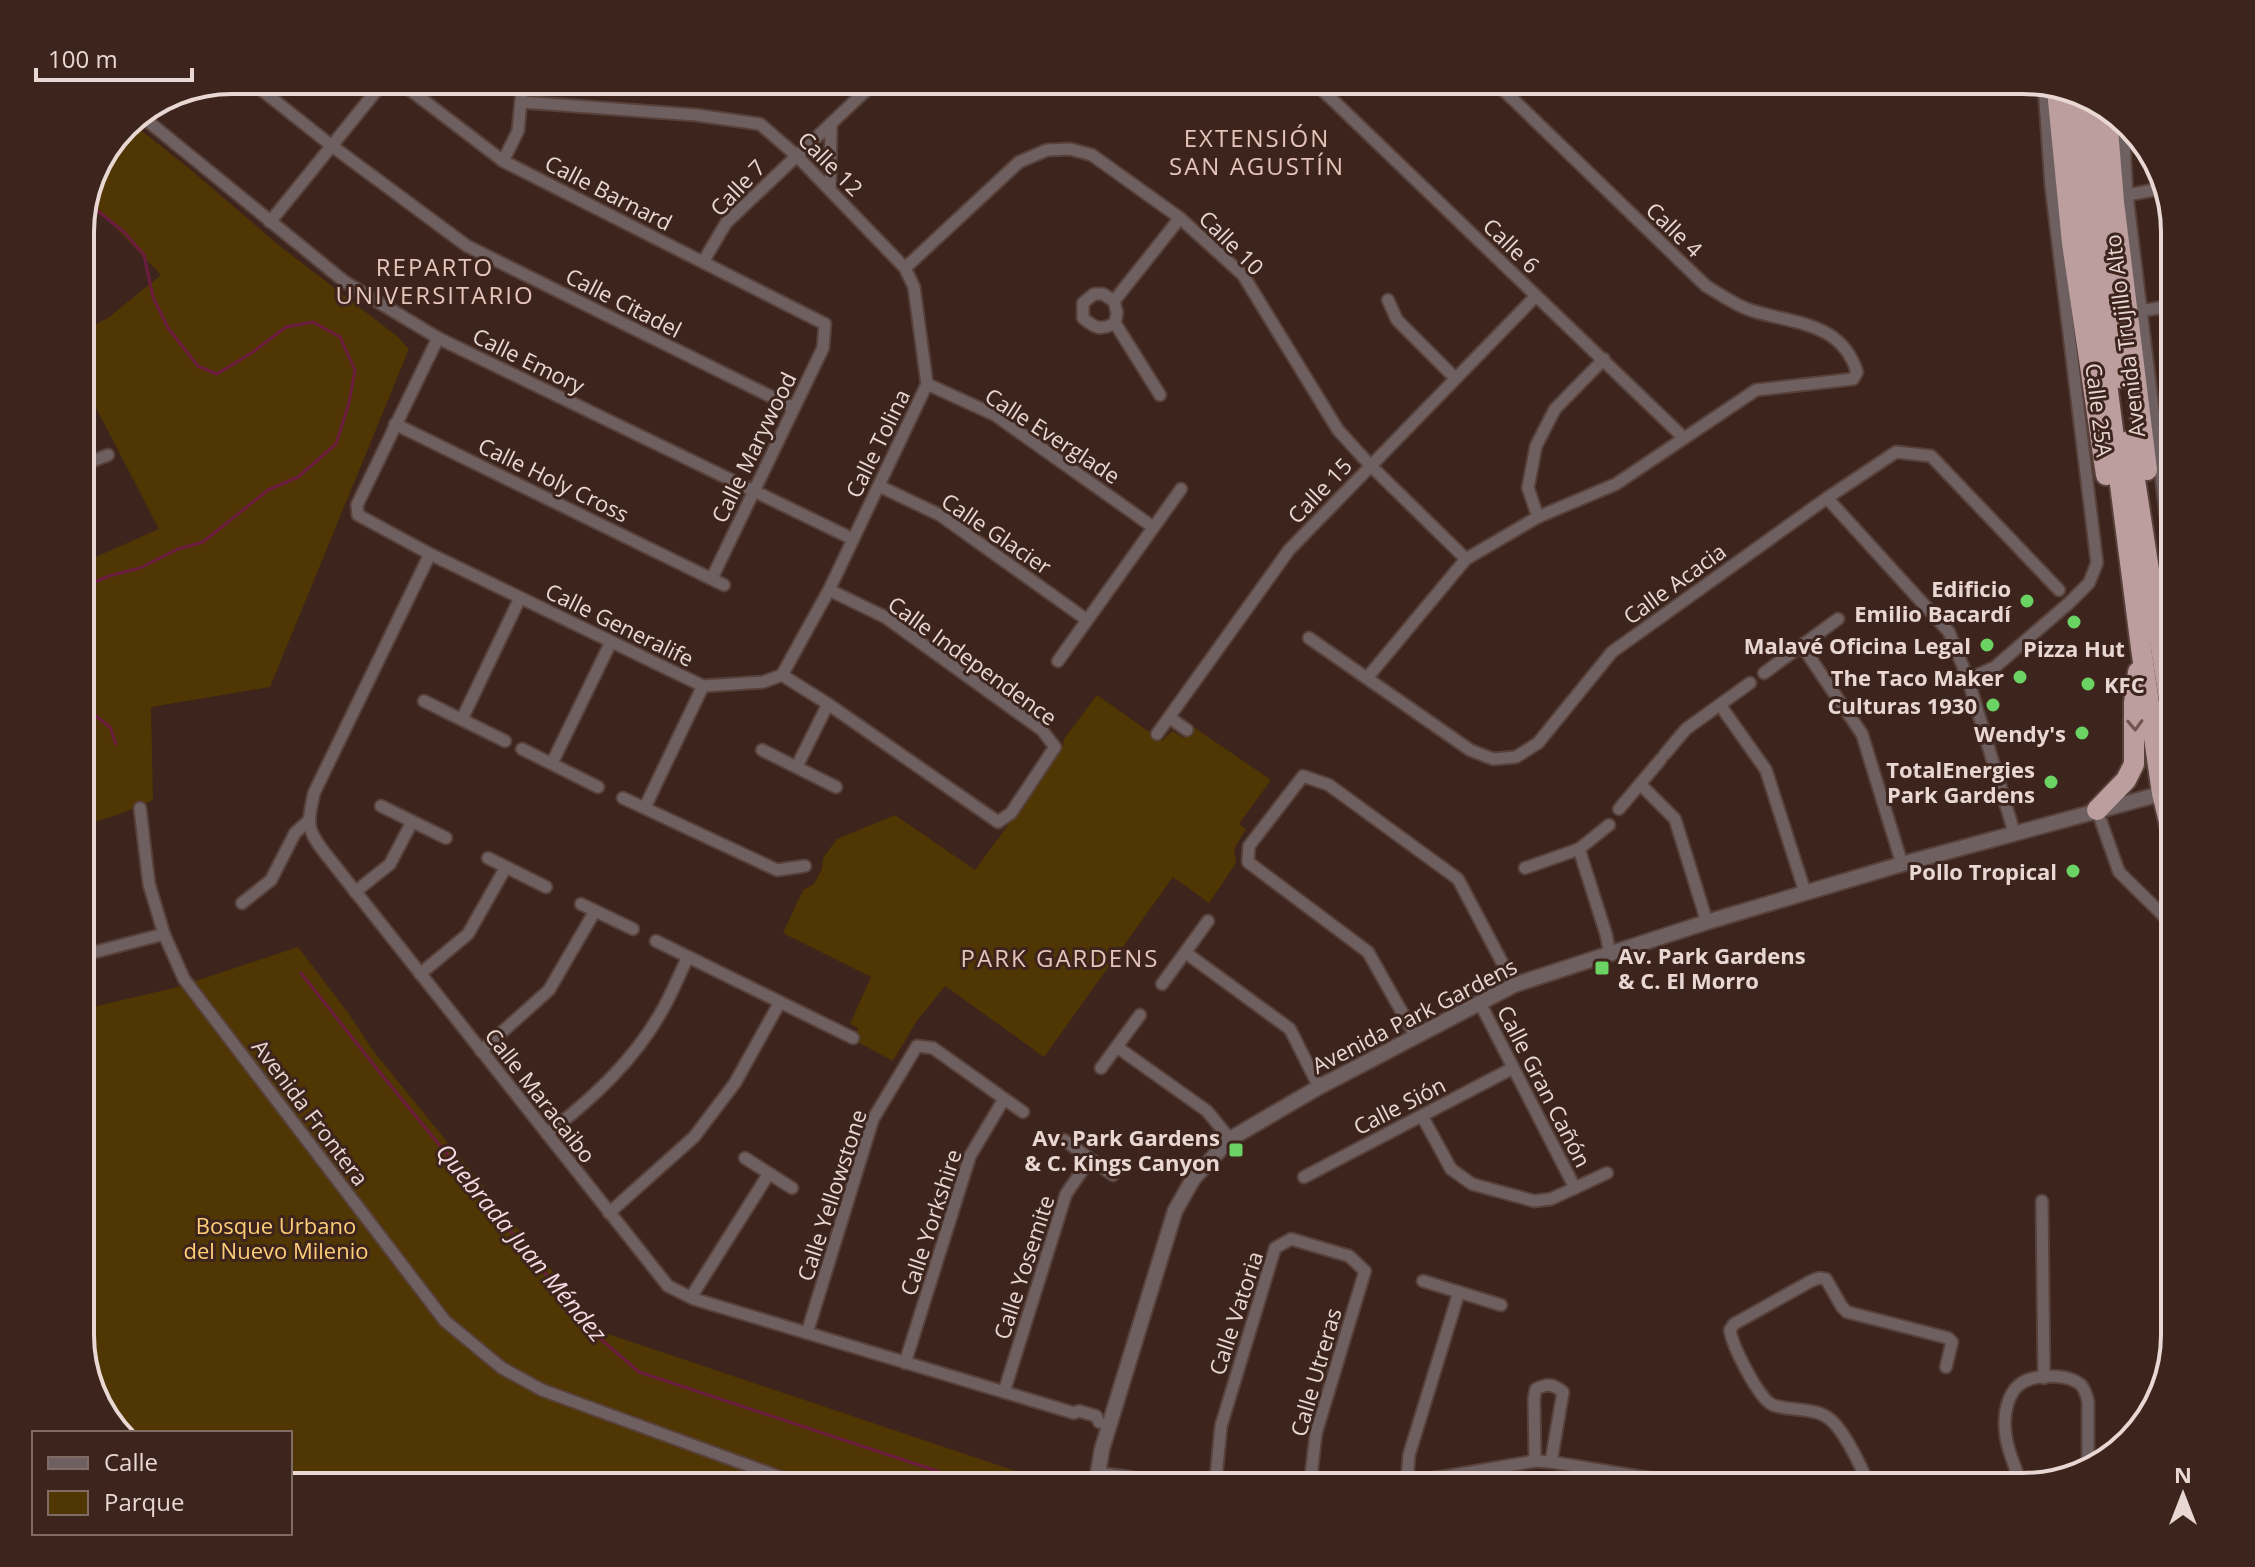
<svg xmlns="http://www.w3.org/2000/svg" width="2255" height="1567" font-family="'Open Sans',sans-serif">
	<rect width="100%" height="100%" fill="#3d251d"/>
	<!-- green -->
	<g fill="#4f3602">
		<path d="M129,121l56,44 91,78 122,94 11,12 -139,338 -119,20 2,93 -31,13 -42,14v-263l79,-35 -79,-152v-45l28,-14 53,-43 -71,-74 35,-77z"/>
		<path d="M1097,695l65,46 10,-10 12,7 8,-12 79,54 -32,44 7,5 -12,20 2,14 -27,40 -36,-26 -129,180 -99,-71 -29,36 -23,39 -39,-21 4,-12 -8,-4 21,-47 -88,-44 20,-43 11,-6 8,-15 1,-11 14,-19 58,-24 80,55 48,-65 40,-59 1,-7z"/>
		<path d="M298,947l51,67 25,38 228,280 420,141 51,12 2,2h-785v-54h-169l-21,-22 -20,-66v-335l98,-23z"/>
	</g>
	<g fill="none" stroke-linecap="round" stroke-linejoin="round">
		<!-- stream -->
		<g stroke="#6c1c3f" stroke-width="3">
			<path d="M80,588l29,-12 31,-8 38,-19 25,-7 65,-52 30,-13 38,-33 13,-41 6,-33 -15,-33 -27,-15 -27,5 -33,25 -36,22 -19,-8 -30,-38 -15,-31 -9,-42 -20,-23 -35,-28"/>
			<path d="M80,704l30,23 6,17"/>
			<path d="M301,973l76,96 219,266 43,37 346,115"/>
		</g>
		<!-- minor casing -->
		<g stroke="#58413a" stroke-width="15">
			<g id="minor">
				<path d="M249,80l83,66 135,100 327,162"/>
				<path d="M397,80l106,81 322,163 -2,24 -111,230"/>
				<path d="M1312,80l372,358"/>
				<path d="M521,102l175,13 64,9 37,32 108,112 9,19 13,97 -98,206 -47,85"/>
				<path d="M139,114l206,168 93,56 415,201"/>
				<path d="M2123,123l4,72 48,396"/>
				<path d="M503,161l15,-30 5,-51"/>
				<path d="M830,190l1,-66"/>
				<path d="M2127,195l38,-7"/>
				<path d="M270,222l115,-142"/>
				<path d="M703,262l23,-39 151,-143"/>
				<path d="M905,268l114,-106 28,-12 23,-1 22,6 88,63 63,57 95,155 32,35 96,94"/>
				<path d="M1388,300l9,20 58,58"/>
				<path d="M1114,301l66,-83"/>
				<path d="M2141,311l34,-6"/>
				<path d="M1115,323c-15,8 -20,5 -32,-5v-15l11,-9h9l11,7 3,12 -2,10 45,72"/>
				<path d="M438,338l-81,167 1,10 72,39 273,132 60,-4 19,-7 46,29 170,118 13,-9 44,-66 -13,-17 -157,-113 -56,-27"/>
				<path d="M927,384l68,31 158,112"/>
				<path d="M395,424l329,161"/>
				<path d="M80,466l28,-11"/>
				<path d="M879,486l61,29 147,105"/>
				<path d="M1827,498l122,134 19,47 46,153"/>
				<path d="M1538,517l-10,-29 8,-42 19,-37 49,-50"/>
				<path d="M430,554l-116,239c-7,33 -8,36 14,64l340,429 26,13 380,114 5,-2 17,5 3,6"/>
				<path d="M1309,638l161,112 23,9 23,-2 22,-14 74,-91 215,-154 69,-46 35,4 128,134"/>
				<path d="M1802,646l60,88 40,130"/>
				<path d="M1058,661l123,-172"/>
				<path d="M1764,673l74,-54"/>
				<path d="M1367,678l99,-119 72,-42 78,-33 140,-94 97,-11 4,-7c-16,-51 -64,-48 -107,-62 -15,-5 -30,-16 -44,-24l-213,-206"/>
				<path d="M1968,679l27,-12 74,-64 20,-20 8,-20 -46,-377 -7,-100"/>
				<path d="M424,701l81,40"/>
				<path d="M1720,705l46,65 39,122"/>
				<path d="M1170,718l17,12"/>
				<path d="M462,719l58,-121"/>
				<path d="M1157,734l132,-184 247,-254"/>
				<path d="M522,749l76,38"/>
				<path d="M762,750l74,37"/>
				<path d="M1665,754l21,-25 64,-46"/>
				<path d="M552,763l59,-121"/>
				<path d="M797,766l31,-62"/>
				<path d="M1640,784l35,35 32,103"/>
				<path d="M623,798l154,72 28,-4"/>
				<path d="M381,806l65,32"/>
				<path d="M645,807l58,-121"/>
				<path d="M140,808l9,76 15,50 20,45 261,342 57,47 40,22 265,97"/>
				<path d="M1619,809l42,-50"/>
				<path d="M2097,810l22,62 56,55"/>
				<path d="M1579,849l27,85 4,20"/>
				<path d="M488,858l58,29"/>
				<path d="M1525,868l54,-19 30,-24"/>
				<path d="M355,892l35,-28 22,-42"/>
				<path d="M242,903l29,-23 24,-47 13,-12"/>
				<path d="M581,904l52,25"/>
				<path d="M656,941l197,97"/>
				<path d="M1186,953l104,76 29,58"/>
				<path d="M80,956l84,-22"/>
				<path d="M420,974l48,-40 38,-67"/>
				<path d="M1162,984l46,-63"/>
				<path d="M1480,1003l95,185"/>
				<path d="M1416,1037l-48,-85 -120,-90 1,-16 54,-70 26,9 129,94 56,106"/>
				<path d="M1117,1047l90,64 23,28"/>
				<path d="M481,1051l68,-61 46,-79"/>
				<path d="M1101,1068l39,-53"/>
				<path d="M1422,1116l29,53 21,15 62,17 17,-2 56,-26"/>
				<path d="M547,1134c46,-36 89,-75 117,-127 9,-16 16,-34 24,-50"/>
				<path d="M1064,1140l49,35"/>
				<path d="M745,1158l47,30"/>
				<path d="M1304,1177l209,-109"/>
				<path d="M2042,1201l2,177"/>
				<path d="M609,1213l85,-76 41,-54 45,-81"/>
				<path d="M1423,1281l78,24"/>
				<path d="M691,1297l77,-122"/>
				<path d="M807,1333l66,-214 44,-73 16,2 90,64"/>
				<path d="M905,1363l65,-207 34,-57"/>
				<path d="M1004,1392l62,-198 24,-35"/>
				<path d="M1535,1461l-1,-63 2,-9c11,-6 17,-5 27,3l-12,70"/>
				<path d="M1098,1473l31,4 35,8 42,2"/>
				<path d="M1407,1483l2,-28 50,-163"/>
				<path d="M1215,1487l6,-61 54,-178 16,-9 58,17 16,15 -49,162 -6,52"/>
				<path d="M1237,1487l170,-4 128,-22 16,1 151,25"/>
				<path d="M1870,1487c-8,-18 -23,-52 -38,-66 -16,-15 -40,-9 -59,-16 -14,-5 -41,-60 -43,-75l4,-6 77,-43 8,-3 7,1 16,28 5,5 101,26 4,4 -6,25"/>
				<path d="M2022,1487c-6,-19 -17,-41 -17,-61 -1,-13 3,-32 14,-41 13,-11 47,-12 61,-1 5,4 6,11 8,17v71"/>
			</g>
		</g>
		<!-- tertiary casing -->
		<g stroke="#58413a" stroke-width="18">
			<path id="tertiary" d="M1100,1487l-2,-14 4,-24 73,-238 18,-32 37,-40 89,-52 195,-102 193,-63 195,-58 273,-74"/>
		</g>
		<!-- trunk casing -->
		<g stroke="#58413a" stroke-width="24">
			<g id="trunk">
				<path d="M2057,90l15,153 34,232"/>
				<path d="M2073,95l11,109 57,444 21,145 13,53"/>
				<path d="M2088,100l8,87 24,191"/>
				<path d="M2106,105l8,97 33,268"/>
				<path d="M2129,441l46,297"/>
				<path d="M2097,810l29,-30 8,-16v-61l4,-31"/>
			</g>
		</g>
		<!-- minor -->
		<use href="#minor" stroke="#6e6060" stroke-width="11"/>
		<!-- tertiary -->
		<use href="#tertiary" stroke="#6e6060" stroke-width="14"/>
		<!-- trunk -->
		<use href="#trunk" stroke="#bd9e9e" stroke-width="20"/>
	</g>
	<!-- one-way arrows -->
	<defs><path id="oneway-chevron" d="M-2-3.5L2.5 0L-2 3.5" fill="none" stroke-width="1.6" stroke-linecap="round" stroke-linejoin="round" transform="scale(2)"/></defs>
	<use stroke="#705551" href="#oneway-chevron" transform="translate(2135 725) rotate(88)"/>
	<!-- markers -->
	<g fill="#6bd363" stroke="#3d251d" stroke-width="3">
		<circle cx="2027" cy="601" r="8"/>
		<circle cx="2074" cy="622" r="8"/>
		<circle cx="1987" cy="645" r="8"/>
		<circle cx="2020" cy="677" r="8"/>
		<circle cx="2088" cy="684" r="8"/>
		<circle cx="1993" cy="705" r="8"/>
		<circle cx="2082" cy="733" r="8"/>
		<circle cx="2051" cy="782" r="8"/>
		<circle cx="2073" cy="871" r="8"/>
		<rect x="1594" y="960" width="16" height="16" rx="4"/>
		<rect x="1228" y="1142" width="16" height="16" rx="4"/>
	</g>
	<g text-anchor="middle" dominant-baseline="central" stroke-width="6" stroke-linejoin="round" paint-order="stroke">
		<!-- street labels -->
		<g font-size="22" fill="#e8d7d2" stroke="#3d251d">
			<text transform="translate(831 163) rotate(45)">Calle 12</text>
			<text transform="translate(737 187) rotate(-46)">Calle 7</text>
			<text transform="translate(609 192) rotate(27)">Calle Barnard</text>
			<text transform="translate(1675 229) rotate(44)">Calle 4</text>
			<text transform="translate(1232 242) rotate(45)">Calle 10</text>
			<text transform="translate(1512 245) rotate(44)">Calle 6</text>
			<text transform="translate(624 302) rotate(27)">Calle Citadel</text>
			<text transform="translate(2124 336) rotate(-97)">Avenida Trujillo Alto</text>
			<text transform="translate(529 360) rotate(26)">Calle Emory</text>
			<text transform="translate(2100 410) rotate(83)">Calle 25A</text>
			<text transform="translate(1053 435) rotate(33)">Calle Everglade</text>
			<text transform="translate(877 443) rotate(-64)">Calle Tolina</text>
			<text transform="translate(753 447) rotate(-64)">Calle Marywood</text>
			<text transform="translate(554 479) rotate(26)">Calle Holy Cross</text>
			<text transform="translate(1319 490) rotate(-46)">Calle 15</text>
			<text transform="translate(997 533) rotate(34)">Calle Glacier</text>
			<text transform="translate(1674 583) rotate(-36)">Calle Acacia</text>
			<text transform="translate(620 624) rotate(26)">Calle Generalife</text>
			<text transform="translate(973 660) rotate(36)">Calle Independence</text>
			<text transform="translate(1414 1015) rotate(-27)">Avenida Park Gardens</text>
			<text transform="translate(1545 1086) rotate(63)">Calle Gran Cañón</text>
			<text transform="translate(541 1095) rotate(52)">Calle Maracaibo</text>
			<text transform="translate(1399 1105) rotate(-27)">Calle Sión</text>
			<text transform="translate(311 1112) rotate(53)">Avenida Frontera</text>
			<text transform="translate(831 1195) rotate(-72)">Calle Yellowstone</text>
			<text transform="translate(930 1222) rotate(-72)">Calle Yorkshire</text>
			<text transform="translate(1023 1267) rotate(-72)">Calle Yosemite</text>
			<text transform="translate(1235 1313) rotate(-72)">Calle Vatoria</text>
			<text transform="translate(1315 1372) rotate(-74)">Calle Utreras</text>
		</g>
		<!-- poi labels -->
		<g font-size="22" font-weight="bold" fill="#e8d7d2" stroke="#3d251d" text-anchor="end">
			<text x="2011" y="588">Edificio<tspan x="2011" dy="25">Emilio Bacardí</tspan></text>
			<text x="1971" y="645">Malavé Oficina Legal</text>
			<text x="2074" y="648" text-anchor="middle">Pizza Hut</text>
			<text x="2004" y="677">The Taco Maker</text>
			<text x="2104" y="684" text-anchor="start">KFC</text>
			<text x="1977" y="705">Culturas 1930</text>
			<text x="2066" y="733">Wendy's</text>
			<text x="2035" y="769">TotalEnergies<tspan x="2035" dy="25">Park Gardens</tspan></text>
			<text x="2057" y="871">Pollo Tropical</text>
			<text x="1618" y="955" text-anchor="start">Av. Park Gardens<tspan x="1618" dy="25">&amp; C. El Morro</tspan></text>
			<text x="1220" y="1137">Av. Park Gardens<tspan x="1220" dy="25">&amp; C. Kings Canyon</tspan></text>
		</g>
		<!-- park labels -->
		<g font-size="22" fill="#fecd77" stroke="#3d251d">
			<text x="276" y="1225">Bosque Urbano<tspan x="276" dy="25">del Nuevo Milenio</tspan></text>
		</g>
		<!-- neighbourhood labels -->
		<g font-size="24" letter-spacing="2" fill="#e5c4ba" stroke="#3d251d">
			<text x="1257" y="137">EXTENSIÓN<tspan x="1257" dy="28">SAN AGUSTÍN</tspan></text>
			<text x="435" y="266">REPARTO<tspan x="435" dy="28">UNIVERSITARIO</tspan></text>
			<text x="1060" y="957">PARK GARDENS</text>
		</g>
		<!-- water labels -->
		<g font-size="24" font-style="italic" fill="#f4dbe2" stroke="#3d251d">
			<text transform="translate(522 1242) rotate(50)">Quebrada Juan Méndez</text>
		</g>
	</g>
	<!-- crop -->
	<path d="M0 0H2255V1567H0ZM232 94H2023A138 138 0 0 1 2161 232V1335A138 138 0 0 1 2023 1473H232A138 138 0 0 1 94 1335V232A138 138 0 0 1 232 94Z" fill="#3d251d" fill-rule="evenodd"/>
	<path fill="none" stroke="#e8d7d2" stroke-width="4" d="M232 94H2023A138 138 0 0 1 2161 232V1335A138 138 0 0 1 2023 1473H232A138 138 0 0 1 94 1335V232A138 138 0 0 1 232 94Z"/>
	<!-- legend -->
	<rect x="32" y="1431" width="260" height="104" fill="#3d251d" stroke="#816c65" stroke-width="2"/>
	<rect x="48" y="1457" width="40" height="12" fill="#6e6060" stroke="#816c65" stroke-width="2"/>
	<text x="104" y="1471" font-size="24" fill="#e8d7d2">Calle</text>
	<rect x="48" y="1491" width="40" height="24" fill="#4f3602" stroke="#816c65" stroke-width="2"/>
	<text x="104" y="1511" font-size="24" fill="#e8d7d2">Parque</text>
	<!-- north arrow -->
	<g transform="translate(2183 1495)" stroke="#3d251d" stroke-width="6" paint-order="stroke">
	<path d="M0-6L14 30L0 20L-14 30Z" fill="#e8d7d2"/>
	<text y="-12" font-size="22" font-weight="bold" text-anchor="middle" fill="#e8d7d2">N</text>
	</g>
	<!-- scale -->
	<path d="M36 68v12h156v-12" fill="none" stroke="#e8d7d2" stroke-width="4"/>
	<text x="48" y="68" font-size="24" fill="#e8d7d2" stroke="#3d251d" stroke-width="6" paint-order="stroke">100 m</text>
</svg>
